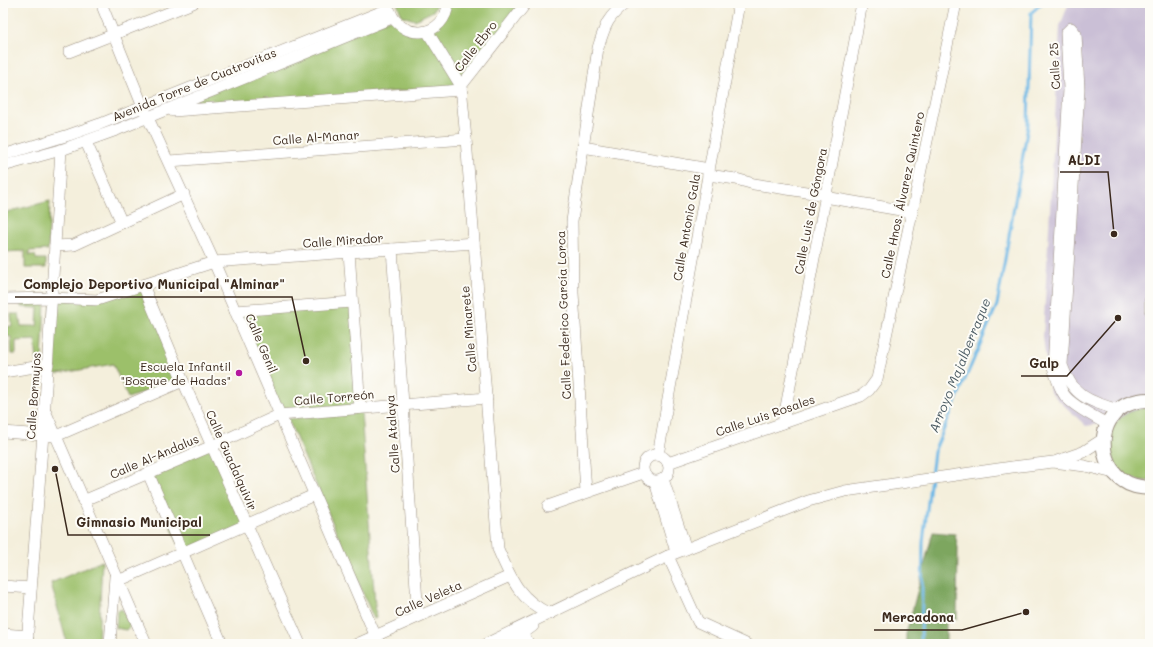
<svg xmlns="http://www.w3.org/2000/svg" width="1153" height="647" font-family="Mali,sans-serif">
	<rect width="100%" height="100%" fill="#fdfcf7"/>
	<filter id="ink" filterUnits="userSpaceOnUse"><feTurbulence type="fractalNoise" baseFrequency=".025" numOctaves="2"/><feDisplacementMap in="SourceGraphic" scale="8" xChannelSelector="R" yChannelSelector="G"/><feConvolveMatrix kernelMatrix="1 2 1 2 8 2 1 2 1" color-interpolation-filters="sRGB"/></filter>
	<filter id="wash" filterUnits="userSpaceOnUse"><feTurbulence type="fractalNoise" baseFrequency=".012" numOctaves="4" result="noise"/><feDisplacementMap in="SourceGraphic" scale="16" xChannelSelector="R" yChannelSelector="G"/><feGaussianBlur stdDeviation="0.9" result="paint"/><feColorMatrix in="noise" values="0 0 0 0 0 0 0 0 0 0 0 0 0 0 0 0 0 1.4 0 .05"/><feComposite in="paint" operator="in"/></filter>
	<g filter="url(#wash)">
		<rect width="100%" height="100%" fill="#f4efdc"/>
		<!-- industrial -->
		<path fill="#cabfd6" d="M1069,3h81v412l-64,11 -36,-34 -7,-55 17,-311z"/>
		<!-- green -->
		<g fill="#9cc06b" stroke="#6c7544">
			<path d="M397,3h41l-5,8 -18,9 -13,-4z"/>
			<path d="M448,3h76l-63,83 -299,25 230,-93 35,13z"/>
			<path d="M50,201l-2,49 -19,1v4h6l1,4h10v9h-21v-17l-22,1v-39z"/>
			<path d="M143,285l38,94 -53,19 -15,-34 -66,12 4,-78 46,2z"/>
			<path d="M21,301l24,2 -3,57 -5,1 -2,-21 -19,1v13h-4l-1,-17 -4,-1 -2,-9 7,-1 -1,-12h8l2,12h16l1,-18 -17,-1z"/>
			<path d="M352,302l8,106 -81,7 -44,-104z"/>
			<path d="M1150,408v73c-12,0 -26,-3 -33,-13 -2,-4 -3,-9 -4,-12 -2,-4 -4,-8 -4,-12 -2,-22 21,-37 41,-36z"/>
			<path d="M361,412l15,206 -2,1 -86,-200z"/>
			<path d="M212,446l35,79 -65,27 -34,-79z"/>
			<path d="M102,561l-4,83h-31l-16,-61z"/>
			<path d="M122,609l8,17 -4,4 -10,-2 1,-17z"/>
		</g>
		<!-- forest -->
		<path fill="#7da65f" stroke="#5c683e" d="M933,532l22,2 3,14 -1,71 -11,1v24h-40v-10z"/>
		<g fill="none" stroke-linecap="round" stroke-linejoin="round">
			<!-- stream -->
			<path stroke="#6db8e6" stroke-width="3" d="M921,644l2,-102 11,-90 63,-147 31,-179 3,-113 11,-10"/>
		</g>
	</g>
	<g filter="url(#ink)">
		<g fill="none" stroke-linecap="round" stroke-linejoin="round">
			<!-- minor casing -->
			<g stroke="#988c7d" stroke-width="12">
				<g id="minor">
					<path d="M103,8l40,99 71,155 165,382"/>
					<path d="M390,11c12,32 56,26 58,-8"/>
					<path d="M427,31l34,55 5,53 32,410c13,29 20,50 52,65"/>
					<path d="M69,52l124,-49"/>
					<path d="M461,86l62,-79 1,-4"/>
					<path d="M173,111l288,-21"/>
					<path d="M86,142l36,81"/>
					<path d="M583,147l126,22"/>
					<path d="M3,155l66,-20 31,-11 288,-115"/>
					<path d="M169,161l297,-22"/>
					<path d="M3,166l58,-16 58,-21 273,-111"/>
					<path d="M708,175l28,4 18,5 72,11"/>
					<path d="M825,197l87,15"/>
					<path d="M55,246l19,-1 110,-51"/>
					<path d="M392,249l26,367"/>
					<path d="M349,252l11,156"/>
					<path d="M143,285l40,96 117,263"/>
					<path d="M3,299l48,-1 46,2 117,-38 260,-19"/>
					<path d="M1150,301v9"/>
					<path d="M235,311l117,-9"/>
					<path d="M3,372l45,-7"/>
					<path d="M46,413l100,231"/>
					<path d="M783,423l79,-420"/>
					<path d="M1107,424c-12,-7 -33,-17 -42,-28 -6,-8 -9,-19 -12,-29l16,-278 -3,-56 5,-5 5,6 3,55 -17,276c10,31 28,37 57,45"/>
					<path d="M3,432l53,4 127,-55"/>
					<circle cx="656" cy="468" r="13"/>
					<path d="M658,455l81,-452"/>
					<path d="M1057,461l26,-9 20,-13"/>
					<path d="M668,463l193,-67 8,-6 8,-11 79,-376"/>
					<path d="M148,473l74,171"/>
					<path d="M663,479l23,70"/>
					<path d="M655,482l21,70"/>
					<path d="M586,492l-13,-199 -1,-72 26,-173c7,-22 9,-31 28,-45"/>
					<path d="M83,501l129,-55 67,-31 208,-17"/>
					<path d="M548,506l95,-33"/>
					<path d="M668,556l30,66 48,22"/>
					<path d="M118,581l196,-86"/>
					<path d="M3,586l28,2"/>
					<path d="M3,634l25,2"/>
					<path d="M522,634l7,10"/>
					<path d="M27,644l16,-210 18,-284"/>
					<path d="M110,644l5,-67"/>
					<path d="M357,644l153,-68"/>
					<path d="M486,644l182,-88 140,-55 37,-10 167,-24 41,-5 32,4 29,7"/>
					<path d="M509,644l24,-18"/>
				</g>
			</g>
			<!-- major casing -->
			<g stroke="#988c7d" stroke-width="16">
				<path id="major" d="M1150,400c-8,0 -16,1 -24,5 -30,15 -29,59 -2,76 8,6 17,6 26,7"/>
			</g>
			<!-- minor -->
			<use href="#minor" stroke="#fff" stroke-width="11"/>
			<!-- major -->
			<use href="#major" stroke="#fff" stroke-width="14"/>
		</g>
	</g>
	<!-- markers -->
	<circle fill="#b5179e" stroke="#fdfcf7" stroke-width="1.5" cx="239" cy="373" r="4"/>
	<g text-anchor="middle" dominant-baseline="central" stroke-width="4" stroke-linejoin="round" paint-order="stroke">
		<!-- street labels -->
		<g font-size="12" fill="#3b2a1e" stroke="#fdfcf7">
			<text transform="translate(475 46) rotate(-52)">Calle Ebro</text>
			<text transform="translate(1054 66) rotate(-93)">Calle 25</text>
			<text transform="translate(194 84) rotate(-22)">Avenida Torre de Cuatrovitas</text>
			<text transform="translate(316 137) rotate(-4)">Calle Al-Manar</text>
			<text transform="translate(902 195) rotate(-78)">Calle Hnos. Álvarez Quintero</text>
			<text transform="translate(810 211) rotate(-79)">Calle Luis de Góngora</text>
			<text transform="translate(686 227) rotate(-80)">Calle Antonio Gala</text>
			<text transform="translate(343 240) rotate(-4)">Calle Mirador</text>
			<text transform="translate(563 315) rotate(-92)">Calle Federico García Lorca</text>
			<text transform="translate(468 329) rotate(-95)">Calle Minarete</text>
			<text transform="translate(262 343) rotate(67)">Calle Genil</text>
			<text transform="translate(33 396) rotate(-86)">Calle Bormujos</text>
			<text transform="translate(334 397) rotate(-5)">Calle Torreón</text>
			<text transform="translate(765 415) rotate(-19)">Calle Luis Rosales</text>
			<text transform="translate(392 434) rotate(-94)">Calle Atalaya</text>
			<text transform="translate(154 456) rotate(-23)">Calle Al-Andalus</text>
			<text transform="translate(232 460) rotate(66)">Calle Guadalquivir</text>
			<text transform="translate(428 598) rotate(-24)">Calle Veleta</text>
		</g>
		<!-- poi labels -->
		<g font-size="12" fill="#3b2a1e" stroke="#fdfcf7" text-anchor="end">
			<text x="231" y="366">Escuela Infantil<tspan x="231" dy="14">"Bosque de Hadas"</tspan></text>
		</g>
		<!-- water labels -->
		<g font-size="13" font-style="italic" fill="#4c5c64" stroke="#fdfcf7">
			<text transform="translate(959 365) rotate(-68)">Arroyo Majalberraque</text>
		</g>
	</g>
	<!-- callouts -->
	<path fill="none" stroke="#3b2a1e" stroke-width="1.5" d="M1114 234L1108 172H1060M306 361L292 297H15M1118 318L1067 376H1021M55 469L68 535H210M1026 612L962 630H874"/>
	<g fill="#3b2a1e" stroke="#fdfcf7" stroke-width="1.5">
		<circle cx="1114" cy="234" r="4"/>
		<circle cx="306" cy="361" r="4"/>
		<circle cx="1118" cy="318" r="4"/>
		<circle cx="55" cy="469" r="4"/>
		<circle cx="1026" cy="612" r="4"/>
	</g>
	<g font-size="13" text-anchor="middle" font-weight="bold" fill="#3b2a1e" stroke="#fdfcf7" stroke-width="4" stroke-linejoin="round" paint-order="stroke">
		<text x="1084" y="165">ALDI</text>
		<text x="154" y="289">Complejo Deportivo Municipal "Alminar"</text>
		<text x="1044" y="368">Galp</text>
		<text x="139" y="527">Gimnasio Municipal</text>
		<text x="918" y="622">Mercadona</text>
	</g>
	<!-- margin -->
	<rect width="1153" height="647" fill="none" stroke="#fdfcf7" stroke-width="16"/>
</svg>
